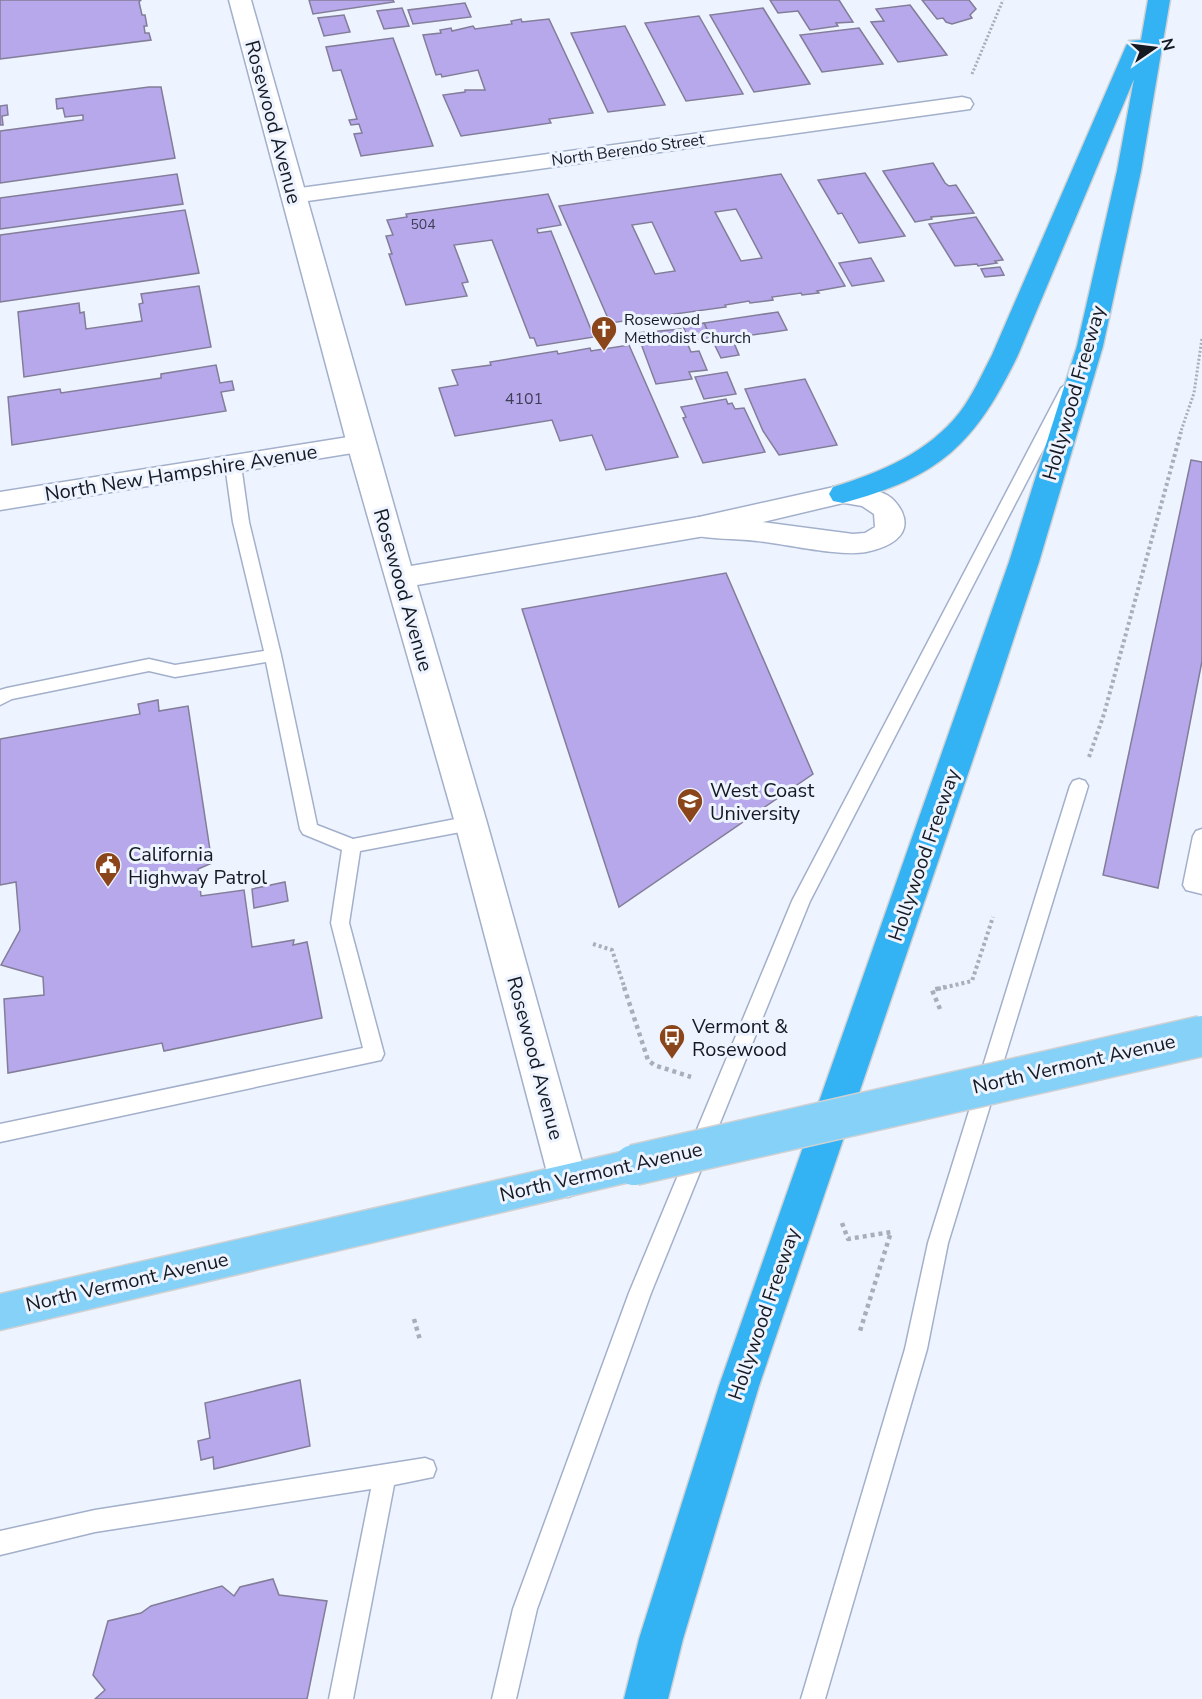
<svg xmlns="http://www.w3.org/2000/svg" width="1202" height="1699" font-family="'Nunito Sans',sans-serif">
	<rect width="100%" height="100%" fill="#edf3ff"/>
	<!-- building -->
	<g fill="#b7a8eb" stroke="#827d98" stroke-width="1.5" fill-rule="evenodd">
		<path d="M0,0h141l-2,2 3,13h3l2,11h-3l1,7h4l2,7 -151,19z"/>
		<path d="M309,0h84l1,2 -81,12z"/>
		<path d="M770,0h69l14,22 -17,1 2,3 -28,4 -12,-19 -20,2z"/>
		<path d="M922,0h47l7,9 -6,6 2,3 -20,6 -6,-2 -3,-4 -6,1z"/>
		<path d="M465,3l6,14 -58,7 -5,-14z"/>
		<path d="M910,5l37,50 -49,7 -27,-40 13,-1 -8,-12z"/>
		<path d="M402,8l7,18 -25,3 -7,-18z"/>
		<path d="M763,8l47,76 -56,8 -44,-77z"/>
		<path d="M344,15l6,17 -26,4 -6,-18z"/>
		<path d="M699,16l44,78 -57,7 -41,-78z"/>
		<path d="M521,19l1,3 27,-3 44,94 -44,6 2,4 -90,13 -18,-41 22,-3v-2h20l-7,-20 -36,7 -1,-3 -5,1 -13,-40 18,-2 -1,-3 11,-2 1,3 21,-5 2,3 37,-5 -1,-3z"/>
		<path d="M625,26l40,79 -57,7 -37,-79z"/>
		<path d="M859,28l24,36 -61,8 -22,-37z"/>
		<path d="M393,38l40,108 -72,10 -7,-22 8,-1 -3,-9 -8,1 -2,-5 8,-1 -16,-49 -8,1 -7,-24z"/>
		<path d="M149,87h12l14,71 -175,25v-52l83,-11v-5l-18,2 -2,-9 -6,1 -1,-10z"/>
		<path d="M7,105l1,10 -6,1 1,9h-3v-19z"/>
		<path d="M933,163l12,20 4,3 7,-1 18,28 -43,4 1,2 -17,3 -32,-51z"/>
		<path d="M865,173l40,63 -46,7 -17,-30 -4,1 -20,-34z"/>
		<path d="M177,174l6,30 -183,25v-31z"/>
		<path d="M781,174l64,112 -28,5 2,2 -17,2 -1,-2 -29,4 1,3 -23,3 -1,-2 -24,4 1,2 -116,16 -51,-117zM736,209l26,49 -21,3 -26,-49zM652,222l23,49 -20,3 -23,-49z"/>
		<path d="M548,194l13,31 -24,4 1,4 13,-2 43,106 -57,9 -3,-8h-4l-38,-98 -38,5 14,37 -6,1 5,13 -61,9 -17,-51h3l-6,-18 7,-1 -6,-15 20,-3 -1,-3z"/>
		<path d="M185,210l14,63 -199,29v-67z"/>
		<path d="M976,217l27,43 -8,1 2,2 -19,3 -1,-2 -22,2 -26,-42z"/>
		<path d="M871,258l13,23 -32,5 -13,-23z"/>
		<path d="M1000,267l4,8 -19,2 -4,-8z"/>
		<path d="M199,286l12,61 -187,30 -6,-65 61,-9 1,10 4,-1 2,17 56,-8 -3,-17 4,-1 -2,-9z"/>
		<path d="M778,312l9,18 -55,8 7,17 -18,3 -17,-35z"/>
		<path d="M704,323l7,15 -22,3 -6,-15z"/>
		<path d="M681,329l10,23 8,-1 8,19 -18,2 3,7 -36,5 -19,-51z"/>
		<path d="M629,345l49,112 -72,13 -14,-35 -32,6 -8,-21 -97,16 -16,-48 19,-3 -6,-15 39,-5 -1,-3 67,-11 1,3 32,-6 1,3z"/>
		<path d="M216,365l4,18 12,-2 2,9 -13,2 5,19 -214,34 -4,-48 52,-8 1,4 100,-15v-4z"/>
		<path d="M727,372l9,22 -32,5 -9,-22z"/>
		<path d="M805,379l32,66 -58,10 -16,-24 -18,-42z"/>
		<path d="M726,399l2,5 4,-1 3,6 9,-1 21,44 -62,11 -20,-45 3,-1 -5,-10z"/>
		<path d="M1191,460l11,2v199l-44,227 -55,-13z"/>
		<path d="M726,573l87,201 -194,133 -97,-298z"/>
		<path d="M158,700l1,11 29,-5 24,157 -14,6 3,27 43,-6 8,57 42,-7 -1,5 14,-3 15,76 -158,33 -2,-8 -154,30 -4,-74 40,-4 -1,-18 -42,-12 19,-35 -4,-48 -16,3v-146l140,-25 -2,-10z"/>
		<path d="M285,882l3,19 -34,7 -2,-19z"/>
		<path d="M300,1380l10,66 -96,23 -1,-12 -12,3 -3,-19 12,-3 -5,-35z"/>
		<path d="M273,1579l6,16 48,6 -20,98h-212l10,-9 -12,-15 15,-54 33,-8 10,-7 71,-20 12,10 6,-9z"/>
	</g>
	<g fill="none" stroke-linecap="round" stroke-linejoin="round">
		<!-- lane casing -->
		<g stroke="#a3b0cb" stroke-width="3">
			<g id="lane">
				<path d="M1068,383l7,5 -265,513 -159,392 -114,316 -21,90h-24l21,-90 116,-316 163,-392 269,-513z"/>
				<path d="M233,460l8,5 8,57 32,133 36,170 36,14 118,-23 6,2 3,5 -3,5 -6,2 -111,21 -11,72 35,131 -3,6 -381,82v-18l363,-76 -32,-125 11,-73 -39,-16 -3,-5 -34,-167 -91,15 -26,-6 -137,28 -12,6v-15l7,-2 142,-29 26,6 89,-14 -31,-129 -8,-57z"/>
				<path d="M1079,779l6,2 3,5 -140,457 -21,106 -102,350h-24l104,-350 23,-106 142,-457 3,-5z"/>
				<path d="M1202,829v65l-16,-4 -3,-5 10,-49 3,-5z"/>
				<path d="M425,1458l8,3 3,8 -3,8 -39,8 -41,214h-24l42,-210 -276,43 -95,23v-24l95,-21z"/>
			</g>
		</g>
		<!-- street casing -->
		<g stroke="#a3b0cb" stroke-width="3">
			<g id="street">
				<path d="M962,97l8,2 3,5 -3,5 -677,94 -8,-2 -4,-5 4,-5 8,-2z"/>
				<path d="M361,435l10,3 4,6 -4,6 -371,60v-18z"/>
				<path d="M843,485c14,2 31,3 44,10 7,4 12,11 15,17 11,25 -16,36 -36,40 -26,5 -80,-8 -109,-11 -23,-3 -46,-1 -68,-7l-4,-7 4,-7 10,-3 56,4 98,13 12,-1 10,-6 -1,-13 -12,-8 -29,-5 -4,-7 4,-7z"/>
			</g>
		</g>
		<!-- secondary casing -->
		<g stroke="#a3b0cb" stroke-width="3">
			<path id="secondary" d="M229,0h22l160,566 288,-49 144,-32 10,2 4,7 -4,7 -10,2 -144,34 -282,48 70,238 100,357 -6,12 -13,5 -13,-5 -6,-12 -94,-357 -108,-379z"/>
		</g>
		<!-- primary casing -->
		<g stroke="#d0d1d3" stroke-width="3">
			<path id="primary" d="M634,1149l13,4 6,12 -6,12 -13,4 -634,149v-36z"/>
		</g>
		<!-- highway casing -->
		<g stroke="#d0d1d3" stroke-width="3">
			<path id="highway" d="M1148,0h22l-29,171 -38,175 -64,216 -40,121 -240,703 -76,253 -15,60h-44l15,-60 80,-253 290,-824 68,-216 40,-175 17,-92 -116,276c-43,89 -78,122 -175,148l-10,-2 -4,-7 4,-7c48,-15 95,-34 127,-75 13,-17 22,-38 32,-57l134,-309 3,-5 12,-1z"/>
		</g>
		<!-- path-far2 -->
		<g stroke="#a9afba" stroke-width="3" stroke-dasharray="2 2" stroke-linecap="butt">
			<path d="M972,74l31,-74"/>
			<path d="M1180,434l14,-41 8,-55"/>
		</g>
		<!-- path-far1 -->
		<g stroke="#a9afba" stroke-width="4" stroke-dasharray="3 3" stroke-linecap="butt">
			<path d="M1089,757l15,-43 77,-282"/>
			<path d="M593,944l19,6 13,39"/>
			<path d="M938,989l34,-8 21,-64"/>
		</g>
		<!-- path -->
		<g stroke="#a9afba" stroke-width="4.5" stroke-dasharray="4 4" stroke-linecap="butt">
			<path d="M624,987l24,73 6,5 37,12"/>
			<path d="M940,1009l-8,-19 13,-3"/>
			<path d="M842,1223l6,16 43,-7 -31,99"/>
			<path d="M414,1319l6,21"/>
		</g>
		<!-- lane -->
		<use href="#lane" fill="#fff" fill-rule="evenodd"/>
		<!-- street -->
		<use href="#street" fill="#fff" fill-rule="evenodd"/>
		<!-- secondary -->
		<use href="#secondary" fill="#fff" fill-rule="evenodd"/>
		<!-- primary -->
		<use href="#primary" fill="#85d1f8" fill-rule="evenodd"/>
		<!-- highway -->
		<use href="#highway" fill="#33b3f4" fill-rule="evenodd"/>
		<!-- primary-bridge casing -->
		<g stroke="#d0d1d3" stroke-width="43" stroke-linecap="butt">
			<path id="primary-bridge" d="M634,1165l568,-129"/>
		</g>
		<!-- primary-bridge -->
		<use href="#primary-bridge" stroke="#85d1f8" stroke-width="40"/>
	</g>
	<!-- icons -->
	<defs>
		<g id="church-pin" transform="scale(1.35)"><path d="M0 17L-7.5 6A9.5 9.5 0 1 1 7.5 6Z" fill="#8a461a" stroke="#edf3ff"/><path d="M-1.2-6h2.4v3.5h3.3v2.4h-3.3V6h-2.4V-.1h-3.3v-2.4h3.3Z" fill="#fff"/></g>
		<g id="school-pin" transform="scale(1.35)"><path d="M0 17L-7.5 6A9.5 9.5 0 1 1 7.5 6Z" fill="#8a461a" stroke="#edf3ff"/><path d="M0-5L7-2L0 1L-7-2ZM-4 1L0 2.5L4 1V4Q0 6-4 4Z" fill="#fff"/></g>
		<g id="civic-pin" transform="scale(1.35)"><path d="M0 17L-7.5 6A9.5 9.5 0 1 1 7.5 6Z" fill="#8a461a" stroke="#edf3ff"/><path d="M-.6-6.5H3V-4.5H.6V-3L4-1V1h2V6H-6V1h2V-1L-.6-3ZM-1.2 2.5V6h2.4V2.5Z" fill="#fff"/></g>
		<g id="bus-pin" transform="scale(1.35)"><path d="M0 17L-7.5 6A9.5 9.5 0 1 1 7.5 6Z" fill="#8a461a" stroke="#edf3ff"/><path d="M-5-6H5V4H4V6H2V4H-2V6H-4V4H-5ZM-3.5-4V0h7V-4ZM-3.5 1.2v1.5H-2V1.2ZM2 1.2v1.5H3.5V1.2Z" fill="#fff"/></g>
	</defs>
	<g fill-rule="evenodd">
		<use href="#church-pin" x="604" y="329"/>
		<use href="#school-pin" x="690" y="801"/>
		<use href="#civic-pin" x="108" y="865"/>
		<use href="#bus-pin" x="672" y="1037"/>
	</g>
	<g text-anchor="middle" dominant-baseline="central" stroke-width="6" stroke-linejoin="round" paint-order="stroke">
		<!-- far-number labels -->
		<g font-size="14" fill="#3d3d54">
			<text x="423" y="224">504</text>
		</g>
		<!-- far-street labels -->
		<g font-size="16" fill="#141922" stroke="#edf3ff">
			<text transform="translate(628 150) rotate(-8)">North Berendo Street</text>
		</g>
		<!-- far-poi labels -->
		<g font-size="16" fill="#141922" stroke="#edf3ff" text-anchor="start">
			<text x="624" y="320">Rosewood<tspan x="624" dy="18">Methodist Church</tspan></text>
		</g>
		<!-- number labels -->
		<g font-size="16" fill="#3d3d54">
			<text x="524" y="399">4101</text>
		</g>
		<!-- street labels -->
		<g font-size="20" fill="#141922" stroke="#edf3ff">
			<text transform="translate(273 122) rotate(75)">Rosewood Avenue</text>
			<text transform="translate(1074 393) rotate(-74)">Hollywood Freeway</text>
			<text transform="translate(181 473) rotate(-9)">North New Hampshire Avenue</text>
			<text transform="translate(403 590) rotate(74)">Rosewood Avenue</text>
			<text transform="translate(924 855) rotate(-71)">Hollywood Freeway</text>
			<text transform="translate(535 1058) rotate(75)">Rosewood Avenue</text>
			<text transform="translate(1074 1064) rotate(-13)">North Vermont Avenue</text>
			<text transform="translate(601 1172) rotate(-13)">North Vermont Avenue</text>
			<text transform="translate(127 1282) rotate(-13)">North Vermont Avenue</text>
			<text transform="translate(764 1314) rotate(-71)">Hollywood Freeway</text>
		</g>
		<!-- poi labels -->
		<g font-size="20" fill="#141922" stroke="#edf3ff" text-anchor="start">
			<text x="710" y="790">West Coast<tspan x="710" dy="23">University</tspan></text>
			<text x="128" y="854">California<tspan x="128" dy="23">Highway Patrol</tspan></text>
			<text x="692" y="1026">Vermont &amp;<tspan x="692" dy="23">Rosewood</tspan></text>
		</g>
	</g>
	<!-- north arrow -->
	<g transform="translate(1154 48) rotate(76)" stroke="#edf3ff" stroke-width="4.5" paint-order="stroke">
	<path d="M0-4.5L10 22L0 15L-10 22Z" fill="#141922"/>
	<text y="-9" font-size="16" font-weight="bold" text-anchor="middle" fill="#141922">N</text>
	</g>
</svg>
